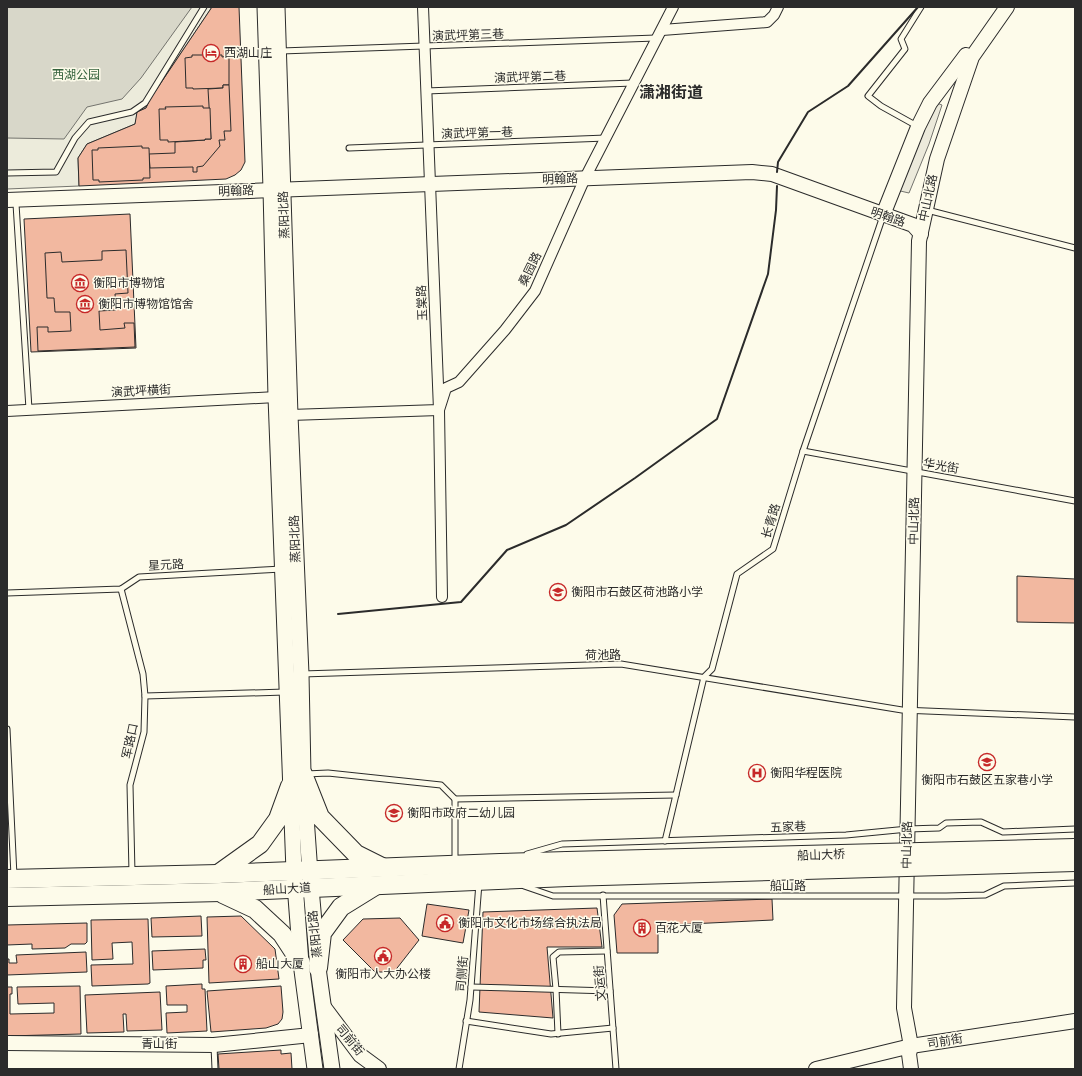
<svg xmlns="http://www.w3.org/2000/svg" width="1082" height="1076" font-family="'DejaVu Sans','Noto Sans SC',sans-serif">
	<rect width="100%" height="100%" fill="#fdfbea"/>
	<!-- green -->
	<path fill="#ecebdb" stroke="#74746e" d="M7,7h205l-62,92 -4,9 -8,4 -3,12 -48,20 -9,14 1,28 -72,3z"/>
	<!-- parking -->
	<path fill="#eceadb" stroke="#74746e" d="M934,102l8,3 -13,39 -20,49 -13,-3z"/>
	<!-- water -->
	<path fill="#d8d7c9" stroke="#74746e" d="M7,7h185l-51,71 -19,21 -35,8 -23,32 -57,-1z"/>
	<!-- building -->
	<g fill="#f2b8a0" stroke="#2b2b2b">
		<path d="M212,7h27l6,155 -4,8 -6,5 -9,4 -147,7 -1,-28 9,-14 48,-20 2,-12 9,-4 4,-9z"/>
		<path d="M192,55h30v2l7,-1v29h-6v3l-30,1v-1h-7l-1,-30 7,-1z"/>
		<path d="M223,85h6l2,46h-7l1,9h-6l1,6 -17,20 -6,1v5h-4v-5l-43,1 -1,-14 26,-1v-11l30,-2v-1h6l-3,-50 15,-1z"/>
		<path d="M203,106v2h7l1,31h-6v1l-37,2v-2h-8l-1,-31h7l-1,-2z"/>
		<path d="M142,146v2h7l1,30h-7v2l-44,2v-2h-6l-1,-30h6v-2z"/>
		<path d="M130,214l6,134 -105,4 -7,-133z"/>
		<path d="M126,250l2,43 -13,1 1,16 -17,1 1,19 25,-2 -1,-5h10l1,24 -97,4 -1,-24h11v5l23,-1 -1,-19h-15l-1,-14h-7l-2,-45 16,-1 1,10 40,-2v-9z"/>
		<path d="M1017,576l58,3v44l-58,-1z"/>
		<path d="M772,899l1,21 -105,5v7l-10,1v20h-41l-3,-38 8,-11z"/>
		<path d="M427,904l42,6 -6,33 -41,-7z"/>
		<path d="M597,908l5,39h-55l6,71 -74,-6 4,-100z"/>
		<path d="M201,916l1,20 -50,1 -1,-19z"/>
		<path d="M241,916l34,33 4,30 -70,4 -2,-66z"/>
		<path d="M400,918l19,22 -25,32h-19l-32,-32 20,-21z"/>
		<path d="M148,919l2,64 -2,1 -56,2 -1,-21 42,-1 -1,-22 -20,1 1,16 -21,1 -1,-40z"/>
		<path d="M87,923v19l-2,2h-14l-6,4 -33,1v-5l-25,1v-20z"/>
		<path d="M205,949l1,11h-3v8l-50,2 -1,-19z"/>
		<path d="M86,952l1,20 -80,3v-16h2v4h8l-1,-8z"/>
		<path d="M202,984v5h3l2,42 -40,2 -1,-20 21,-1v-7h-20l-1,-19z"/>
		<path d="M80,986l1,48 -74,2v-49h5v7h-2v20l44,-1v-10l-36,1 -1,-17z"/>
		<path d="M281,986l2,26 -1,7 -4,5 -12,4 -55,4 -4,-41z"/>
		<path d="M160,992l2,38 -35,1 -1,-17h-3l1,18 -37,1 -2,-38z"/>
		<path d="M281,1050v4l10,-1 1,16h-73l-1,-15z"/>
	</g>
	<g fill="none" stroke-linecap="round" stroke-linejoin="round">
		<!-- lane casing -->
		<g stroke="#2b2b2b" stroke-width="7">
			<g id="lane">
				<path d="M281,51l375,-13"/>
				<path d="M426,91l207,-8"/>
				<path d="M917,126l-36,-20 -13,-10 37,-47 -4,-10 20,-32"/>
				<path d="M349,148l257,-10"/>
				<path d="M7,173l49,-1 19,-34 14,-16 43,-10 13,-9 59,-96"/>
				<path d="M16,204l13,205"/>
				<path d="M927,210l148,38"/>
				<path d="M803,451l272,50"/>
				<path d="M121,589l22,85 2,22 -1,36 -14,53 2,88"/>
				<path d="M7,593l114,-4 18,-12 143,-8"/>
				<path d="M302,674l319,-10 281,46 173,7"/>
				<path d="M145,696l140,-4"/>
				<path d="M7,729l7,147"/>
				<path d="M306,774l22,-1 113,12 14,14 221,-4"/>
				<path d="M455,799v63"/>
				<path d="M665,841l39,-164 8,-8 25,-95 36,-25 30,-98 80,-235"/>
				<path d="M527,854l35,-10 284,-9 62,-6 31,-1 7,-5 35,-1 22,10 72,-3"/>
				<path d="M524,886l29,10h393l39,-1 19,-9 71,-3"/>
				<path d="M603,895l13,174"/>
				<path d="M471,987l139,4"/>
				<path d="M466,1021l85,13 62,-6"/>
				<path d="M558,1034l-2,-45 -3,-32 6,-5 48,-1"/>
				<path d="M214,1046l1,23"/>
				<path d="M459,1069l11,-69 9,-117"/>
			</g>
		</g>
		<!-- street casing -->
		<g stroke="#2b2b2b" stroke-width="12">
			<g id="street">
				<path d="M423,7l16,403 3,187"/>
				<path d="M662,30l105,-8 7,-7 4,-8"/>
				<path d="M7,411l269,-14"/>
				<path d="M290,415l149,-5 7,-22 13,-6 46,-52 30,-39 50,-113 88,-171"/>
			</g>
		</g>
		<!-- secondary casing -->
		<g stroke="#2b2b2b" stroke-width="16">
			<g id="secondary">
				<path d="M7,200l745,-28 20,2 141,51 8,9"/>
				<path d="M883,215l35,-88 12,-24 36,-48"/>
				<path d="M324,1007l36,48 19,14"/>
				<path d="M7,1043l207,2 97,-10"/>
				<path d="M816,1069l95,-23 164,-25"/>
				<path d="M911,1069l-2,-15 2,-8 -7,-38 15,-767 18,-82 35,-102 35,-50"/>
			</g>
		</g>
		<!-- primary casing -->
		<g stroke="#2b2b2b" stroke-width="17">
			<g id="primary">
				<path d="M265,7l6,182 5,208 18,474 7,92 14,106"/>
				<path d="M277,7l13,408 11,259 2,100 8,114 7,80 14,101"/>
			</g>
		</g>
		<!-- highway casing -->
		<g stroke="#2b2b2b" stroke-width="20">
			<g id="highway">
				<path d="M303,774l17,43 36,37 26,13"/>
				<path d="M218,874l42,-30 18,-25 12,-33"/>
				<path d="M7,879l211,-5 282,-11 67,-2"/>
				<path d="M223,894l32,15 27,25 19,29"/>
				<path d="M7,897l214,-5 347,-15"/>
				<path d="M318,968l4,-35 19,-26 34,-21"/>
			</g>
		</g>
		<!-- lane -->
		<use href="#lane" stroke="#fdfbea" stroke-width="5"/>
		<!-- street -->
		<use href="#street" stroke="#fdfbea" stroke-width="10"/>
		<!-- secondary -->
		<use href="#secondary" stroke="#fdfbea" stroke-width="14"/>
		<!-- primary -->
		<use href="#primary" stroke="#fdfbea" stroke-width="15"/>
		<!-- highway -->
		<use href="#highway" stroke="#fdfbea" stroke-width="18"/>
		<!-- highway-bridge casing -->
		<g stroke="#2b2b2b" stroke-width="20" stroke-linecap="butt">
			<g id="highway-bridge">
				<path d="M567,861l508,-13"/>
				<path d="M568,877l507,-15"/>
			</g>
		</g>
		<!-- highway-bridge -->
		<use href="#highway-bridge" stroke="#fdfbea" stroke-width="18"/>
		<!-- wall -->
		<g stroke="#2b2b2b" stroke-width="2">
			<path d="M777,172l1,-10 30,-50 40,-26 70,-79"/>
			<path d="M338,614l123,-12 46,-52 59,-25 69,-47 82,-59 51,-145 8,-64 1,-24"/>
		</g>
	</g>
	<!-- icons -->
	<defs>
		<g id="hotel-ring" transform="scale(0.9)"><circle r="9.5" fill="#fdfbea" stroke="#c62828" stroke-width="1.5"/><path d="M-6-4.5h1.5V1H6V5H4.5V3h-9V5H-6ZM-4 0a1.8 1.8 0 1 1 3.6 0ZM.5 0V-2.5h3Q6-2.5 6 0Z" fill="#c62828"/></g>
		<g id="museum-ring" transform="scale(0.9)"><circle r="9.5" fill="#fdfbea" stroke="#c62828" stroke-width="1.5"/><path d="M0-6L6-3V-2H-6V-3ZM-5-1h2V3h-2ZM-1-1h2V3h-2ZM3-1h2V3H3ZM-6 4H6V6H-6Z" fill="#c62828"/></g>
		<g id="school-ring" transform="scale(0.9)"><circle r="9.5" fill="#fdfbea" stroke="#c62828" stroke-width="1.5"/><path d="M0-5L7-2L0 1L-7-2ZM-4 1L0 2.5L4 1V4Q0 6-4 4Z" fill="#c62828"/></g>
		<g id="hospital-ring" transform="scale(0.9)"><circle r="9.5" fill="#fdfbea" stroke="#c62828" stroke-width="1.5"/><path d="M-5-5h3v3.5h4V-5h3V5h-3V1.5h-4V5h-3Z" fill="#c62828"/></g>
		<g id="civic-ring" transform="scale(0.9)"><circle r="9.5" fill="#fdfbea" stroke="#c62828" stroke-width="1.5"/><path d="M-.6-6.5H3V-4.5H.6V-3L4-1V1h2V6H-6V1h2V-1L-.6-3ZM-1.2 2.5V6h2.4V2.5Z" fill="#c62828"/></g>
		<g id="building-ring" transform="scale(0.9)"><circle r="9.5" fill="#fdfbea" stroke="#c62828" stroke-width="1.5"/><path d="M-4-6H4V6H1V3H-1V6H-4ZM-2.5-4.3h1.7v1.8h-1.7ZM.8-4.3h1.7v1.8H.8ZM-2.5-1h1.7V.8h-1.7ZM.8-1h1.7V.8H.8Z" fill="#c62828"/></g>
	</defs>
	<g fill-rule="evenodd">
		<use href="#hotel-ring" x="211" y="53"/>
		<use href="#museum-ring" x="80" y="283"/>
		<use href="#museum-ring" x="85" y="304"/>
		<use href="#school-ring" x="558" y="592"/>
		<use href="#school-ring" x="987" y="762"/>
		<use href="#hospital-ring" x="757" y="773"/>
		<use href="#school-ring" x="394" y="813"/>
		<use href="#civic-ring" x="445" y="923"/>
		<use href="#building-ring" x="642" y="928"/>
		<use href="#civic-ring" x="383" y="956"/>
		<use href="#building-ring" x="243" y="964"/>
	</g>
	<g text-anchor="middle" dominant-baseline="central" stroke-width="3" stroke-linejoin="round" paint-order="stroke">
		<!-- street labels -->
		<g font-size="12" fill="#2b2b2b" stroke="#fdfbea">
			<text transform="translate(468 35) rotate(-2)">演武坪第三巷</text>
			<text transform="translate(530 77) rotate(-2)">演武坪第二巷</text>
			<text transform="translate(477 133) rotate(-2)">演武坪第一巷</text>
			<text transform="translate(560 179) rotate(-2)">明翰路</text>
			<text transform="translate(236 191) rotate(-2)">明翰路</text>
			<text transform="translate(928 198) rotate(-78)">中山北路</text>
			<text transform="translate(284 215) rotate(-92)">蒸阳北路</text>
			<text transform="translate(888 217) rotate(19)">明翰路</text>
			<text transform="translate(530 269) rotate(-64)">桑园路</text>
			<text transform="translate(422 303) rotate(-92)">玉棠路</text>
			<text transform="translate(141 391) rotate(-3)">演武坪横街</text>
			<text transform="translate(941 466) rotate(10)">华光街</text>
			<text transform="translate(771 521) rotate(-73)">长青路</text>
			<text transform="translate(914 521) rotate(-89)">中山北路</text>
			<text transform="translate(295 539) rotate(-92)">蒸阳北路</text>
			<text transform="translate(166 565) rotate(-3)">星元路</text>
			<text x="603" y="655">荷池路</text>
			<text transform="translate(130 741) rotate(-78)">军路口</text>
			<text transform="translate(788 827) rotate(-2)">五家巷</text>
			<text transform="translate(907 845) rotate(-89)">中山北路</text>
			<text transform="translate(821 855) rotate(-2)">船山大桥</text>
			<text x="788" y="886">船山路</text>
			<text transform="translate(287 889) rotate(-3)">船山大道</text>
			<text transform="translate(315 934) rotate(-96)">蒸阳北路</text>
			<text transform="translate(462 974) rotate(-85)">司侧街</text>
			<text transform="translate(600 983) rotate(-94)">文运街</text>
			<text transform="translate(350 1040) rotate(50)">司前街</text>
			<text transform="translate(945 1041) rotate(-9)">司前街</text>
			<text x="159" y="1044">青山街</text>
		</g>
		<!-- poi labels -->
		<g font-size="12" fill="#2b2b2b" stroke="#fdfbea" text-anchor="start">
			<text x="224" y="53">西湖山庄</text>
			<text x="93" y="283">衡阳市博物馆</text>
			<text x="98" y="304">衡阳市博物馆馆舍</text>
			<text x="571" y="592">衡阳市石鼓区荷池路小学</text>
			<text x="770" y="773">衡阳华程医院</text>
			<text x="987" y="780" text-anchor="middle">衡阳市石鼓区五家巷小学</text>
			<text x="407" y="813">衡阳市政府二幼儿园</text>
			<text x="458" y="923">衡阳市文化市场综合执法局</text>
			<text x="655" y="928">百花大厦</text>
			<text x="256" y="964">船山大厦</text>
			<text x="383" y="974" text-anchor="middle">衡阳市人大办公楼</text>
		</g>
		<!-- park labels -->
		<g font-size="12" fill="#34623c" stroke="#fdfbea">
			<text x="76" y="75">西湖公园</text>
		</g>
		<!-- district labels -->
		<g font-size="16" font-weight="bold" fill="#2b2b2b" stroke="#fdfbea">
			<text x="671" y="92">潇湘街道</text>
		</g>
	</g>
	<!-- border -->
	<rect width="1082" height="1076" fill="none" stroke="#2b2b2b" stroke-width="16"/>
</svg>
